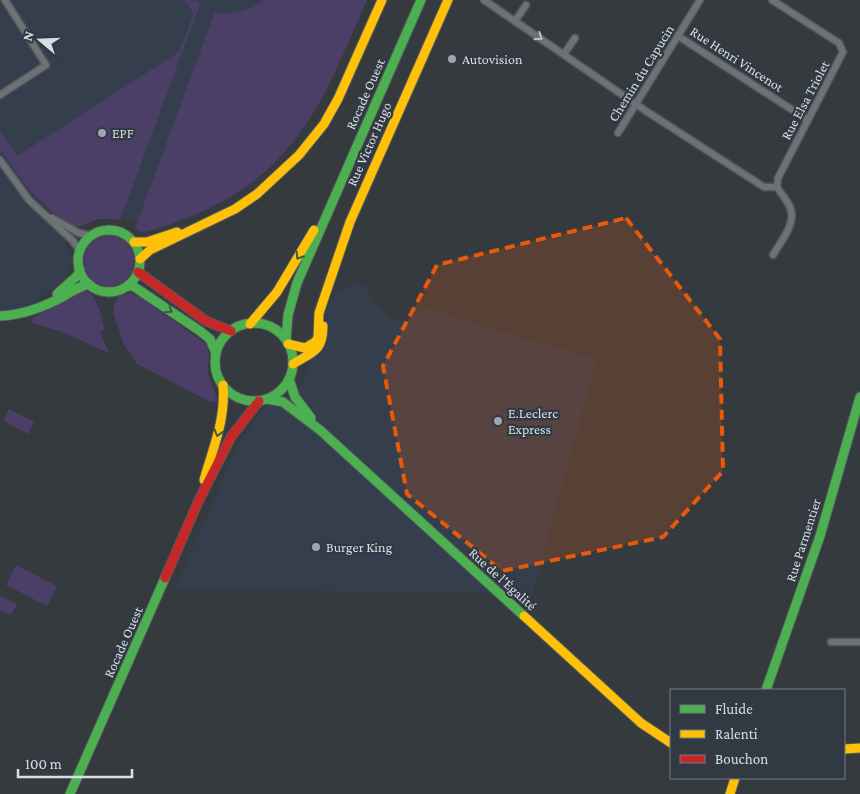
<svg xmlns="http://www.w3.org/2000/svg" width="860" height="794" font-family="'Crimson Pro',serif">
	<rect width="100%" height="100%" fill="#353a3f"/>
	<!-- built -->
	<g fill="#343e4d">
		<path d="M0,0h361l-215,225 -34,-12 -36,8 -11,22 6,10v15l-6,11 -27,21 -22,10h-16z"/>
		<path d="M355,283l10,3 5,13 14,14 11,8h14l6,-8 15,-5 62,21 105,30 -66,241 -41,-7 -315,-4 63,-145 23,-34 39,-22 11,-29 16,-14 -1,-35 8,-17z"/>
	</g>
	<!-- green -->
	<g fill="#4b3f67">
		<path d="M184,0h10l6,4 -80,216 -7,-1h-14l-21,8 -3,-1 -21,-13 -24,-22 -30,-42v-18l17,25 162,-104 15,-38z"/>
		<path d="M264,0h103c-43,97 -67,171 -173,215 -16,6 -37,16 -54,17l-5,-4 80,-216c18,4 34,-1 49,-12z"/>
		<circle cx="109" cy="261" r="25"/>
		<path d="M84,290c14,4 17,27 21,40l-5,2 9,21 -47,-21 -31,-9 2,-5z"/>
		<path d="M130,293l10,4 66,47c6,10 0,22 3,33 3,9 7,15 8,25h-6l-74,-38 -13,-19 -11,-33 2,-9 4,-7z"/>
		<path d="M9,409l25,13 -6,12 -24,-13z"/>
		<path d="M16,565l41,21 -10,20 -41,-21z"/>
		<path d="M0,596l17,8 -6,11 -11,-5z"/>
	</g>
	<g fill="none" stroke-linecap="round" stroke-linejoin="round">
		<!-- street casing -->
		<g stroke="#52575b" stroke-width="9">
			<g id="street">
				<path d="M484,0l162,111 62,40 56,36h13"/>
				<path d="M772,0l67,43 4,9 -65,126 -1,9c4,7 10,13 13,20 7,16 -9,34 -17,48"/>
				<path d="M515,21l11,-16"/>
				<path d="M678,36l130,84"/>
				<path d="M564,54l11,-16"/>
				<path d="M0,95l46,-30 -41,-65"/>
				<path d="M618,133l82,-133"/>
				<path d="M0,160l29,40 44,41 7,10"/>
				<path d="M52,218l27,15 13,3"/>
				<path d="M831,642h29"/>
			</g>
		</g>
		<!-- fast casing -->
		<g stroke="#52575b" stroke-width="11">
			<g id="fast">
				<circle cx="109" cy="261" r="31"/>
				<path d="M128,286h5l67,45 10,8 6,14"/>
				<path d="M57,294l20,-18 3,-6"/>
				<path d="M0,316c23,-1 44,-9 64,-20 8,-5 16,-10 25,-12"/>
				<circle cx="254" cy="362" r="39"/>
				<path d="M286,340l2,-25 9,-32 124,-283"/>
				<path d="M289,379l6,18 16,21"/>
				<path d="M267,399l16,3 37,28 204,186"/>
				<path d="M766,690l54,-154 40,-139"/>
				<path d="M70,794l95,-216"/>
			</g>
		</g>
		<!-- slow casing -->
		<g stroke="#52575b" stroke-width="11">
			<g id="slow">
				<path d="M134,242h13l30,-10"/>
				<path d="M140,259l10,-9 85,-41 22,-15 42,-39 25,-31 14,-25 44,-99"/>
				<path d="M250,324l27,-32 37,-62"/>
				<path d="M288,344l17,4 10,-6 3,-4 1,-25 31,-91 98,-222"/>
				<path d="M293,364c19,-12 30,-12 30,-38"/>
				<path d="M204,480c9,-32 22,-61 19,-95"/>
				<path d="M524,616l117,107 30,20"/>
				<path d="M844,749l16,-1"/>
				<path d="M730,794l5,-16"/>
			</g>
		</g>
		<!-- jam casing -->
		<g stroke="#52575b" stroke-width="11">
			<g id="jam">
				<path d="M138,272l68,49 25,10"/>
				<path d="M165,578l34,-78 32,-63 28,-36"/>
			</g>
		</g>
		<!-- street -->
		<use href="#street" stroke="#6e7175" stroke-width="6"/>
		<!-- fast -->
		<use href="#fast" stroke="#4caf50" stroke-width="9"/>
		<!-- slow -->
		<use href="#slow" stroke="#ffc107" stroke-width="9"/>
		<!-- jam -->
		<use href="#jam" stroke="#c62828" stroke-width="9"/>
	</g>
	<!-- one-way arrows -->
	<defs><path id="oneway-chevron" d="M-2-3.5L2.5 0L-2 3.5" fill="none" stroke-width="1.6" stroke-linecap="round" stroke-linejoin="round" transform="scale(1.25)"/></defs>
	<use stroke="#bec3c9" href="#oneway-chevron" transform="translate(539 37) rotate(34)"/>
	<g stroke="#395c47">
		<use href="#oneway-chevron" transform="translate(299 256) rotate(122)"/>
		<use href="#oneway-chevron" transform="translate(169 310) rotate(34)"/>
		<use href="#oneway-chevron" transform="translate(218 433) rotate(107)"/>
	</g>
	<!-- marked area -->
	<path fill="#e8590c" fill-opacity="0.2" stroke="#e8590c" stroke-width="4" stroke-dasharray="10 6" stroke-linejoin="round" d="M626,218l94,121 3,132 -60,66 -161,34 -95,-77 -24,-128 54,-101z"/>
	<!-- markers -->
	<g fill="#a0a5ab" stroke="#313943" stroke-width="2">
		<circle cx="452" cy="59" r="5"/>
		<circle cx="102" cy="133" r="5"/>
		<circle cx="498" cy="421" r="5"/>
		<circle cx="316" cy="547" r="5"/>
	</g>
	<g text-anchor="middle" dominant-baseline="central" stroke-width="4.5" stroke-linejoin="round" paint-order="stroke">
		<!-- poi labels -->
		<g font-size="14" fill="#d9dee5" stroke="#313943" text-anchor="start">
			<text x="462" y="59">Autovision</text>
			<text x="112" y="133">EPF</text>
			<text x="508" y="413">E.Leclerc<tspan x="508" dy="16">Express</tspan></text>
			<text x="326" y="547">Burger King</text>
		</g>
		<!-- street labels -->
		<g font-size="14" fill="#d9dee5" stroke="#313943">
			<text transform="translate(737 59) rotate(33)">Rue Henri Vincenot</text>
			<text transform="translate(641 73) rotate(-58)">Chemin du Capucin</text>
			<text transform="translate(365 94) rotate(-66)">Rocade Ouest</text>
			<text transform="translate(805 100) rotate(-62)">Rue Elsa Triolet</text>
			<text transform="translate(369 144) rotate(-66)">Rue Victor Hugo</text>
			<text transform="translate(803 540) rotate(-72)">Rue Parmentier</text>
			<text transform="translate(503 579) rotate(42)">Rue de l'Égalité</text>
			<text transform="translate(123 642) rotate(-66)">Rocade Ouest</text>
		</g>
	</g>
	<!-- legend -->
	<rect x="670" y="689" width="175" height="90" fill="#313943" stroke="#747b84"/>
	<rect x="680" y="705" width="25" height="8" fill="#4caf50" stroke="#747b84"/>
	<text x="715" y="714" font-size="15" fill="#d9dee5">Fluide</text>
	<rect x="680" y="730" width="25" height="8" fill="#ffc107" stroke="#747b84"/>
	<text x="715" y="739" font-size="15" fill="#d9dee5">Ralenti</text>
	<rect x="680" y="755" width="25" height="8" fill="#c62828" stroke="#747b84"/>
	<text x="715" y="764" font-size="15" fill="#d9dee5">Bouchon</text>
	<!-- north arrow -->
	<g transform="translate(40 40) rotate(289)" stroke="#313943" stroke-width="4" paint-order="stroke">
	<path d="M0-4L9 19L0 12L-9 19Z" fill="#d9dee5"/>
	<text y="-8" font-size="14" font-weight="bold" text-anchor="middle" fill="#d9dee5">N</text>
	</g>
	<!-- scale -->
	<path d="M18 769v8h114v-8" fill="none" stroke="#d9dee5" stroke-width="2.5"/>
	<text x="25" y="769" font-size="15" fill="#d9dee5" stroke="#313943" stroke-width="4" paint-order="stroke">100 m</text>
</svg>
